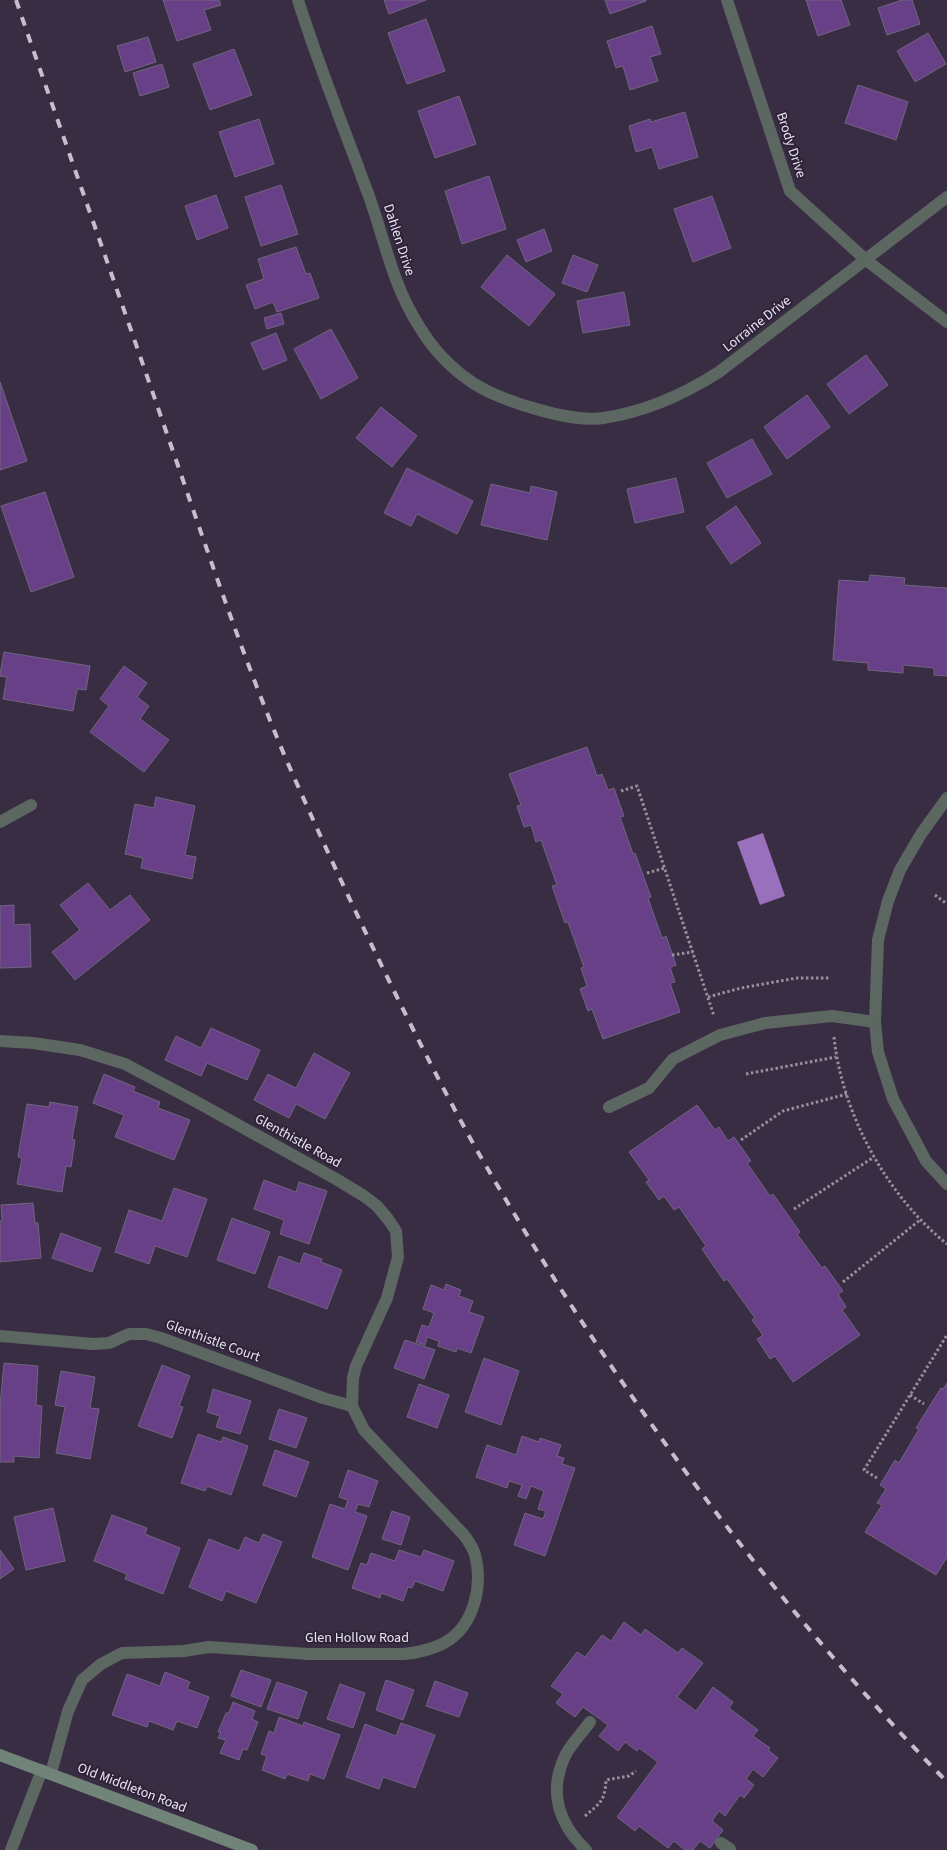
<svg xmlns="http://www.w3.org/2000/svg" width="947" height="1850" font-family="'Source Sans 3',sans-serif">
	<rect width="100%" height="100%" fill="#392d43"/>
	<!-- water -->
	<path fill="#9870bc" d="M763,833l22,63 -25,9 -23,-63z"/>
	<!-- building -->
	<g fill="#674088" stroke="#71657e">
		<path d="M163,0h56l2,5 -17,5 7,20 -34,11z"/>
		<path d="M384,0h42l-37,14z"/>
		<path d="M605,0h41v1l-36,13z"/>
		<path d="M806,0h35l9,25 -32,11z"/>
		<path d="M902,0h10l8,24 -33,11 -9,-27z"/>
		<path d="M426,19l19,52 -38,13 -19,-51z"/>
		<path d="M652,26l9,28 -11,3 8,24 -28,9 -7,-24 -7,2 -9,-27z"/>
		<path d="M928,33l18,31 -31,18 -18,-31z"/>
		<path d="M148,37l8,25 -31,10 -8,-26z"/>
		<path d="M234,49l18,46 -42,15 -17,-46z"/>
		<path d="M162,64l7,23 -29,9 -7,-23z"/>
		<path d="M858,85l50,17 -12,38 -51,-17z"/>
		<path d="M459,96l17,48 -41,14 -17,-47z"/>
		<path d="M685,112l13,45 -39,12 -7,-22 -16,5 -7,-26 21,-7 1,3z"/>
		<path d="M259,119l15,45 -39,13 -16,-45z"/>
		<path d="M489,176l17,53 -44,15 -17,-53z"/>
		<path d="M281,185l17,49 -37,12 -16,-49z"/>
		<path d="M216,195l12,33 -31,12 -12,-34z"/>
		<path d="M712,196l19,52 -38,14 -19,-53z"/>
		<path d="M544,229l8,22 -26,11 -9,-22z"/>
		<path d="M296,247l10,27 4,-1 9,25 -42,14 -4,-10 -18,7 -9,-24 18,-6 -6,-20z"/>
		<path d="M507,255l48,39 -26,32 -48,-39z"/>
		<path d="M573,255l25,10 -11,27 -25,-9z"/>
		<path d="M624,292l6,33 -47,8 -6,-32z"/>
		<path d="M281,313l3,11 -17,5 -3,-11z"/>
		<path d="M331,329l27,49 -37,21 -27,-50z"/>
		<path d="M276,333l11,27 -24,10 -12,-27z"/>
		<path d="M866,355l22,30 -39,29 -22,-30z"/>
		<path d="M0,382l27,79 -27,9z"/>
		<path d="M807,395l23,32 -43,32 -23,-32z"/>
		<path d="M381,407l36,29 -25,31 -36,-29z"/>
		<path d="M752,439l20,35 -45,24 -20,-35z"/>
		<path d="M407,468l66,33 -16,33 -40,-20 -6,12 -27,-13z"/>
		<path d="M676,478l8,34 -49,11 -8,-34z"/>
		<path d="M491,484l39,9 1,-7 26,6 -10,48 -66,-15z"/>
		<path d="M45,492l29,85 -43,15 -30,-86z"/>
		<path d="M736,506l25,37 -30,21 -25,-37z"/>
		<path d="M870,575l35,3 -1,7 43,3v88l-13,-1v-7l-31,-3v8l-35,-3v-7l-35,-3 6,-80 30,2z"/>
		<path d="M4,652l86,14 -4,24 -9,-1 -4,22 -70,-12 4,-22 -7,-1v-2z"/>
		<path d="M124,666l23,17 -10,14 12,9 -9,13 29,21 -25,32 -54,-40 19,-26 -9,-7z"/>
		<path d="M587,747l10,29 5,-2 6,16 6,-2 10,28 -4,1 13,37 2,-1 16,44 -3,1 14,40 4,-2 10,29 -6,2 5,15 -5,1 10,29 -77,27 -11,-30 -4,2 -8,-22 7,-3 -6,-18 3,-1 -16,-45 -3,1 -13,-37 5,-1 -16,-45 -5,2 -5,-17 -7,2 -7,-21 4,-1 -12,-31z"/>
		<path d="M156,797l39,9 -10,49 11,2 -4,22 -51,-11 2,-10 -18,-4 10,-50 19,4z"/>
		<path d="M88,883l22,27 20,-15 20,25 -75,60 -23,-28 28,-22 -20,-25z"/>
		<path d="M14,905v20l16,-1 1,43 -31,1v-62z"/>
		<path d="M211,1028l49,22 -13,30 -40,-17 -6,13 -36,-16 11,-24 25,12z"/>
		<path d="M314,1053l36,20 -25,46 -29,-15 -7,14 -35,-18 14,-26 28,14z"/>
		<path d="M104,1074l31,13 -2,4 27,11 -2,6 32,12 -16,40 -59,-23 9,-22 -31,-12z"/>
		<path d="M50,1102l28,5 -6,32 3,1 -4,27 -5,-1 -4,26 -45,-8 5,-26 -4,-1 9,-53 22,3z"/>
		<path d="M697,1105l18,25 4,-3 9,14 6,-4 17,24 -4,2 23,33 3,-2 27,38 -3,2 25,34 3,-2 18,25 -5,3 8,13 -4,3 18,25 -67,47 -18,-26 -5,3 -13,-20 6,-4 -11,-15 3,-2 -28,-39 -3,2 -22,-32 4,-3 -27,-39 -5,3 -10,-14 -5,4 -13,-18 3,-2 -20,-28z"/>
		<path d="M264,1180l32,12 3,-10 28,9 -18,53 -29,-10 4,-14 -30,-11z"/>
		<path d="M174,1188l33,11 -20,58 -32,-11 -6,18 -34,-12 14,-42 33,11z"/>
		<path d="M33,1203l2,20h3l3,35 -41,4v-41h2l-1,-16z"/>
		<path d="M232,1218l38,14 -15,42 -38,-14z"/>
		<path d="M61,1233l40,15 -9,24 -40,-14z"/>
		<path d="M304,1253l18,6 -1,3 21,8 -15,39 -59,-22 11,-31 21,8z"/>
		<path d="M446,1284l15,6 -2,6 14,5 -4,11 15,5 -13,36 -14,-5 -1,4 -18,-6 1,-5 -12,-4 -2,8 -9,-3 6,-17 7,2 5,-14 -11,-4 8,-24 13,5z"/>
		<path d="M405,1340l30,10 -11,29 -30,-11z"/>
		<path d="M484,1358l35,13 -18,54 -36,-13z"/>
		<path d="M4,1363l34,3 -2,39 6,1 -3,52 -25,-2v6h-14v-56z"/>
		<path d="M162,1365l28,11 -11,30 4,1 -11,31 -34,-12z"/>
		<path d="M61,1371l34,6 -5,31 9,1 -9,50 -34,-6 9,-46 -10,-2z"/>
		<path d="M947,1383v174l-11,18 -71,-43 17,-27 -5,-2 9,-14 -6,-4 15,-25 4,3 20,-34 -3,-1 25,-40 2,1z"/>
		<path d="M419,1384l30,11 -12,33 -30,-11z"/>
		<path d="M213,1389l38,12 -11,33 -24,-7 4,-11 -13,-4z"/>
		<path d="M279,1409l28,9 -11,30 -27,-9z"/>
		<path d="M198,1434l23,8 2,-5 25,9 -17,49 -24,-9 -2,5 -24,-8z"/>
		<path d="M522,1436l17,6 1,-4 21,7 -4,11 7,2 -2,6 13,4 -30,88 -31,-11 11,-32 18,6 3,-8 -8,-2 6,-18 -13,-5 -5,13 -8,-3 4,-11 -13,-4 -2,7 -31,-11 11,-32 29,10z"/>
		<path d="M275,1450l34,12 -13,35 -33,-12z"/>
		<path d="M348,1470l30,11 -9,26 -11,-3 -3,8 12,4 -19,54 -36,-13 18,-53 15,5 3,-9 -9,-3z"/>
		<path d="M53,1508l12,53 -39,9 -12,-53z"/>
		<path d="M392,1511l18,6 -9,28 -19,-6z"/>
		<path d="M112,1515l35,13 -2,6 35,14 -17,46 -38,-15 2,-5 -33,-13z"/>
		<path d="M263,1534l19,8 -26,61 -30,-12 -4,10 -33,-14 20,-48 30,12 6,-14 14,6z"/>
		<path d="M0,1550l14,19 -14,10z"/>
		<path d="M399,1550l22,7 3,-7 30,11 -11,30 -28,-10 -3,7 -4,-1 -5,14 -22,-8 -1,5 -28,-10 9,-25 6,2 4,-12 24,8z"/>
		<path d="M624,1622l17,13 4,-6 33,24 4,-5 21,15 -26,34 19,14 17,-24 20,15 -4,6 29,22 -5,6 17,12 -2,2 10,8 -15,19 -10,-8 -7,10 8,6 -10,13 -4,-3 -15,21 -6,-5 -7,10 11,9 -13,18 -10,-7 -7,9h-8l-11,-9 -6,7 -29,-22 -4,5 -18,-14 41,-55 -19,-14 -2,3 -12,-9 -7,9 -19,-15 9,-11 -25,-18 -8,10 -19,-14 7,-9 -12,-8 26,-34 8,5 17,-22 9,6z"/>
		<path d="M241,1670l30,10 -10,27 -30,-11z"/>
		<path d="M165,1672l25,10 -3,7 22,8 -12,31 -20,-7 -4,9 -24,-9 -2,6 -35,-12 15,-41 33,12z"/>
		<path d="M386,1680l28,10 -11,30 -27,-10z"/>
		<path d="M435,1681l33,12 -9,24 -33,-11z"/>
		<path d="M277,1682l30,10 -9,27 -31,-10z"/>
		<path d="M340,1684l25,9 -12,35 -26,-9z"/>
		<path d="M233,1702l22,9 -3,8 6,3 -11,28 -4,-1 -4,11 -19,-7 6,-13 -8,-2 3,-6h-3l8,-19h3z"/>
		<path d="M279,1717l24,9 1,-4 36,13 -16,44 -14,-5 -2,7 -21,-7 -2,5 -23,-9 5,-14 -6,-2 8,-23 5,2z"/>
		<path d="M401,1723l34,12 -20,53 -32,-11 -4,12 -33,-12 19,-53 31,12z"/>
	</g>
	<g fill="none" stroke-linecap="round" stroke-linejoin="round">
		<!-- path -->
		<g stroke="#988ea1" stroke-width="3" stroke-dasharray="2.5 2.5" stroke-linecap="butt">
			<path d="M621,791l16,-5 77,230"/>
			<path d="M647,873l18,-5"/>
			<path d="M935,895l12,9"/>
			<path d="M672,955l21,-3"/>
			<path d="M708,997l33,-9 56,-10h32"/>
			<path d="M834,1037c8,77 53,159 113,207"/>
			<path d="M746,1074l90,-17"/>
			<path d="M741,1140l42,-29 64,-17"/>
			<path d="M794,1209l80,-52"/>
			<path d="M843,1282l77,-62"/>
			<path d="M910,1395l14,9"/>
			<path d="M877,1478l-13,-8 83,-135"/>
			<path d="M585,1816c15,-13 20,-15 21,-36l23,-4 7,-5"/>
		</g>
		<!-- lane -->
		<g stroke="#5b6760" stroke-width="12">
			<path d="M947,798l-26,36 -21,36 -12,31 -10,39 -3,82 3,30 15,47 33,62 21,23"/>
			<path d="M609,1107l40,-19 24,-29 47,-24 45,-12 67,-7 43,6"/>
			<path d="M721,1843l9,6 -1,1"/>
			<path d="M586,1850c-27,-26 -38,-58 -21,-94 6,-12 17,-23 25,-34"/>
		</g>
		<!-- street -->
		<g stroke="#5b6760" stroke-width="12">
			<path d="M298,0c21,67 48,133 72,199 15,43 24,89 49,127 13,22 33,43 54,57 28,18 98,40 130,35 42,-6 80,-23 116,-46l228,-175"/>
			<path d="M727,0l63,191 76,69 81,62"/>
			<path d="M0,822l31,-17"/>
			<path d="M0,1041l33,2 47,7 45,14 68,36 143,79 28,17 13,10 11,13 8,12 2,26 -11,41 -31,68 -3,12 -1,28 12,24 100,105c5,7 11,15 12,24 6,28 -2,64 -27,81 -12,8 -31,13 -45,14h-96l-99,-7 -25,4 -62,2 -21,11 -19,16 -14,31 -17,62"/>
			<path d="M0,1336l93,8 16,-1 20,-9h17l15,4 162,60 29,8"/>
			<path d="M11,1850l31,-80"/>
		</g>
		<!-- secondary -->
		<path stroke="#718479" stroke-width="12" d="M0,1755l252,95"/>
		<!-- rail -->
		<path stroke="#c6bece" stroke-width="4" stroke-dasharray="9 9" stroke-linecap="butt" d="M16,0c50,145 101,289 151,434 38,109 74,219 119,325 29,66 59,131 90,195 31,64 63,128 98,191 130,228 290,449 473,637"/>
	</g>
	<g text-anchor="middle" dominant-baseline="central" stroke-width="4" stroke-linejoin="round" paint-order="stroke">
		<!-- street labels -->
		<g font-size="14" fill="#eae3f2" stroke="#2e2439">
			<text transform="translate(791 145) rotate(72)">Brody Drive</text>
			<text transform="translate(399 240) rotate(72)">Dahlen Drive</text>
			<text transform="translate(757 324) rotate(-38)">Lorraine Drive</text>
			<text transform="translate(298 1141) rotate(29)">Glenthistle Road</text>
			<text transform="translate(213 1341) rotate(20)">Glenthistle Court</text>
			<text x="357" y="1638">Glen Hollow Road</text>
			<text transform="translate(132 1788) rotate(21)">Old Middleton Road</text>
		</g>
	</g>
</svg>
